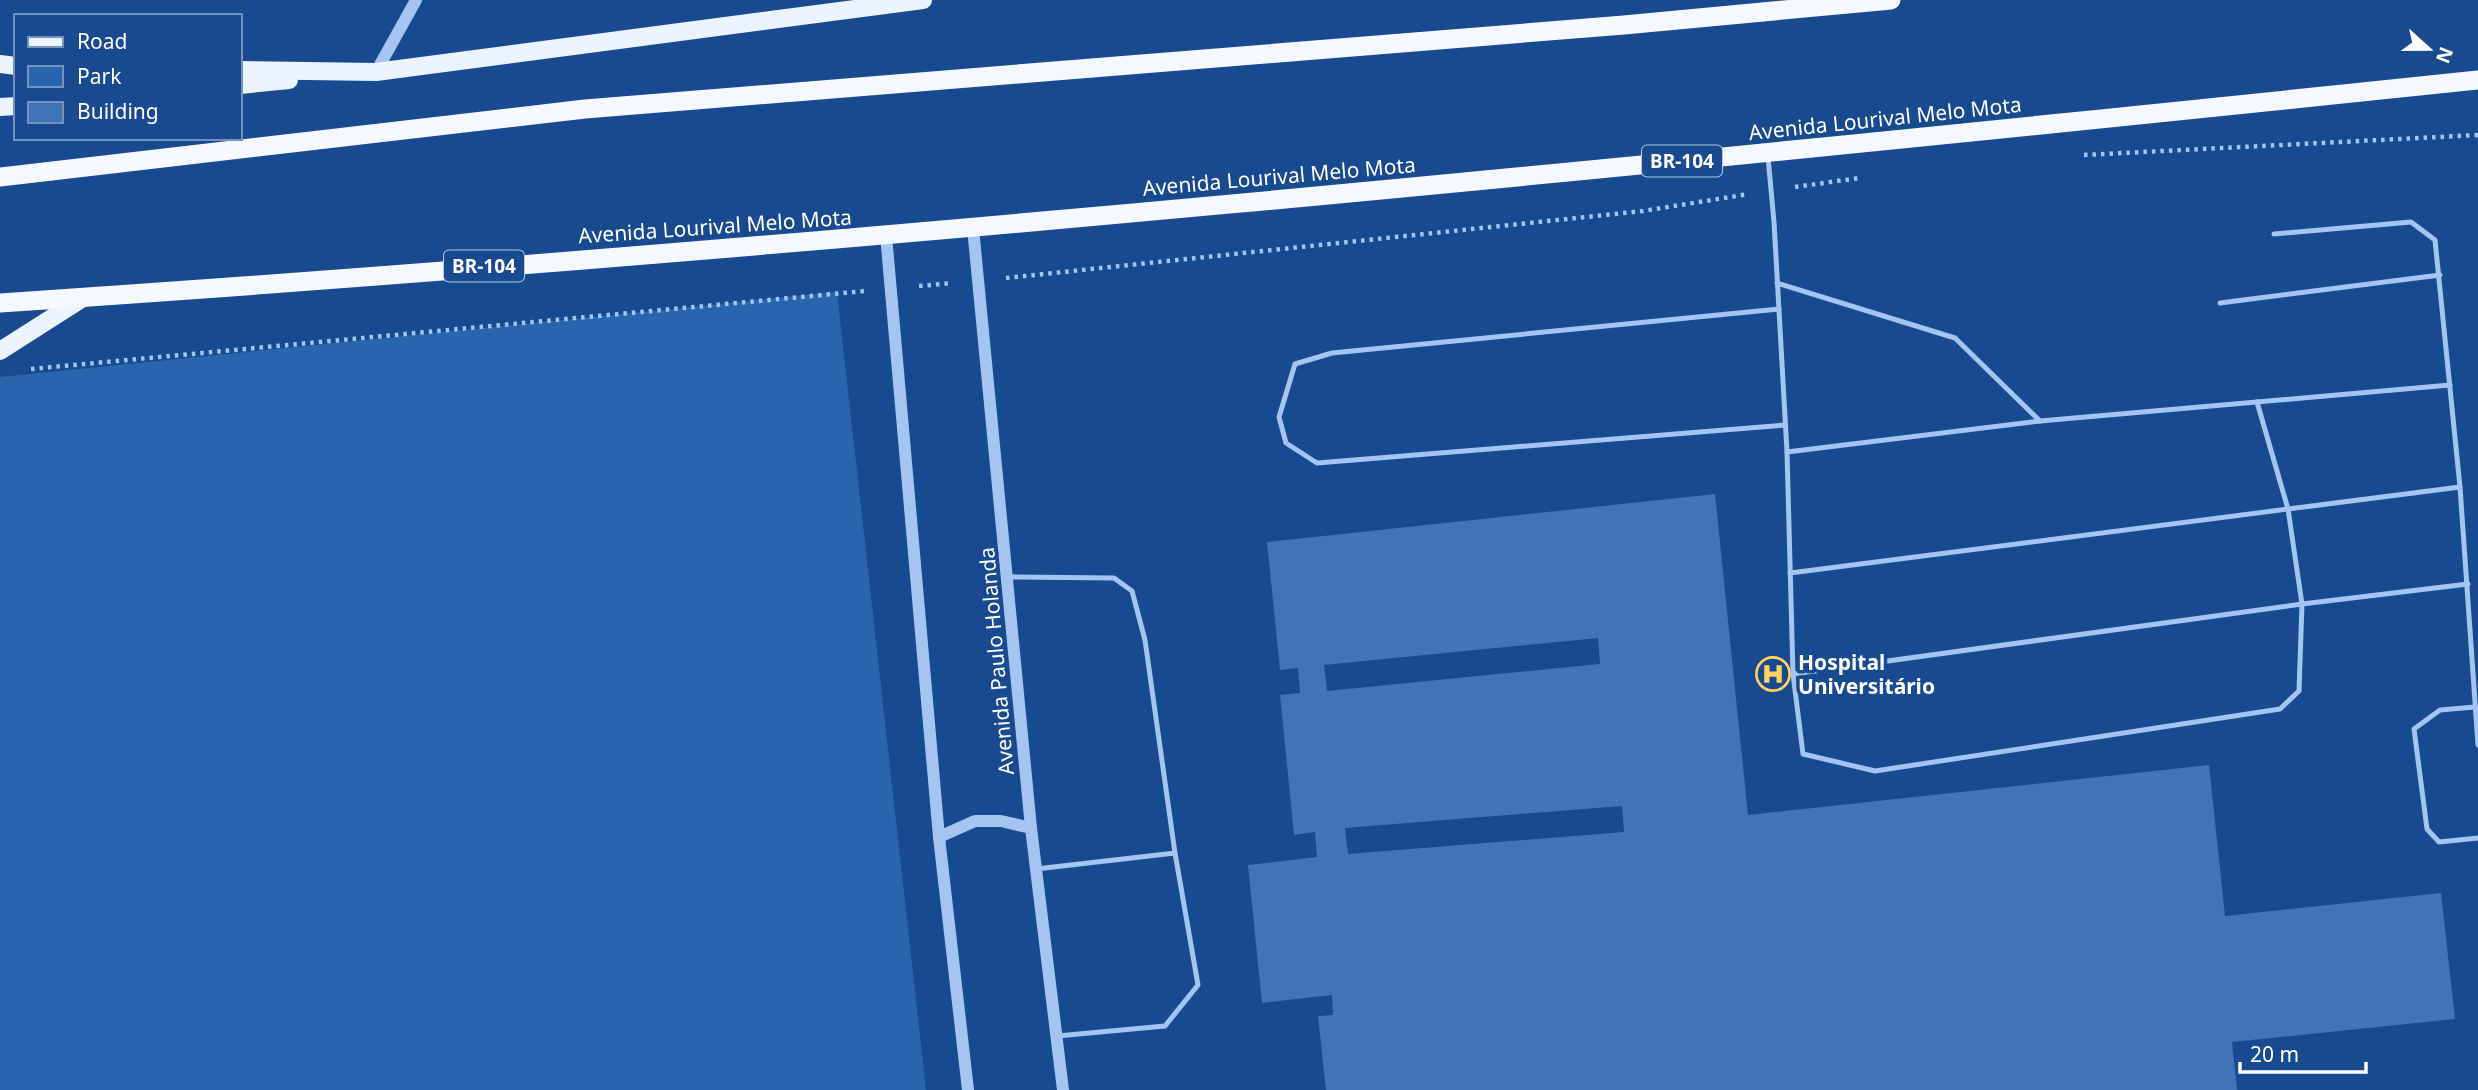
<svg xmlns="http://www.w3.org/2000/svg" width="2478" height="1090" font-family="'Noto Sans',sans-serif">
	<rect width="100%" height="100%" fill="#174a8e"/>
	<!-- green -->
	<path fill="#2a64ad" d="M837,292l89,798h-926v-713z"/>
	<!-- building -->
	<path fill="#4074b7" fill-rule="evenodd" d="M1715,494l33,321 461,-50 16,151 216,-23 14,126 -223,23 5,48h-911l-8,-74 15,-1 -1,-20 -70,8 -14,-138 69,-8 -2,-25 -21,3 -14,-140 20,-2 -2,-25 -18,2 -13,-128zM1598,638l2,26 -273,27 -3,-26zM1622,806l2,26 -276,22 -3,-26z"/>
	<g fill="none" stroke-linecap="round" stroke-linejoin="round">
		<!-- path -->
		<g stroke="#a3c5ef" stroke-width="4.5" stroke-dasharray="3.5 5" stroke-linecap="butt">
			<path d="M2084,155l394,-20"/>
			<path d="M1795,187l64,-9"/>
			<path d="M1006,278l637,-67 106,-17"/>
			<path d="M919,286l33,-3"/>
			<path d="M31,369l834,-78"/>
		</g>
		<!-- service -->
		<g stroke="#a3c5ef" stroke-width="5">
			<path d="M1768,157l6,65 13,230 6,222 10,80 72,17 405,-62 19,-18 3,-87 -14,-95 -31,-107"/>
			<path d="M2274,234l137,-12 24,18 25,247 18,258"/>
			<path d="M1777,283l178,55 85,83"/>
			<path d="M2220,303l220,-28"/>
			<path d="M1779,309l-447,44 -37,11 -16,53 7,26 31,20 468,-38"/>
			<path d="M1787,452l253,-31 410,-36"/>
			<path d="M1790,573l670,-86"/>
			<path d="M1008,577l106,1 18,13 13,49 30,213 -139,16"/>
			<path d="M1793,674l509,-70 166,-20"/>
			<path d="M2475,707l-35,3 -26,19 13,100 12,13 39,-4"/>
			<path d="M1057,1036l108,-10 33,-41 -23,-132"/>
		</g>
		<!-- tertiary -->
		<g stroke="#a3c5ef" stroke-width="12">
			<path d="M376,72l40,-72"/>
			<path d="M973,228l58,600 32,262"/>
			<path d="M886,235l53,602 29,253"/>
			<path d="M939,837l36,-16h26l30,7"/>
		</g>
		<!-- primary -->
		<g stroke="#ebf3ff" stroke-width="18">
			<path d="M0,64l16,2"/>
			<path d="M240,70l136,2 547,-72"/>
			<path d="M240,85l49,-5"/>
			<path d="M0,107l16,-1"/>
			<path d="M0,351l83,-53"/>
		</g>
		<!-- trunk -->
		<g stroke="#f5f9ff" stroke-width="19">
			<path d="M0,177l585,-68 1039,-84 267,-25"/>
			<path d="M0,303c828,-55 1653,-137 2478,-223"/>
		</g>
	</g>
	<!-- icons -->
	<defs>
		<g id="hospital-ring" transform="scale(1.75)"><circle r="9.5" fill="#174a8e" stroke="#ffd361" stroke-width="1.5"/><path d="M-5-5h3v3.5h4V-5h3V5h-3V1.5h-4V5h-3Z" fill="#ffd361"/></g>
	</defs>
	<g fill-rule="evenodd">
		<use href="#hospital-ring" x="1773" y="674"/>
	</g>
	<g text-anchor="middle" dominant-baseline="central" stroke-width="7" stroke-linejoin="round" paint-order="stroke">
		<!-- shield labels -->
		<g fill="#174a8e" stroke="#b9c9dd" stroke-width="2">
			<rect x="1642" y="145.5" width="80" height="31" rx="5"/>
			<rect x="444" y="250.5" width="80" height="31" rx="5"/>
		</g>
		<g font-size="19" font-weight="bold" fill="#fff">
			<text x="1682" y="161">BR-104</text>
			<text x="484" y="266">BR-104</text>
		</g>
		<!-- street labels -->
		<g font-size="21" fill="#fff" stroke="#174a8e">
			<text transform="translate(1885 118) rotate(-6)">Avenida Lourival Melo Mota</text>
			<text transform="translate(1279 176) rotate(-5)">Avenida Lourival Melo Mota</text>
			<text transform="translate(715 226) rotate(-4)">Avenida Lourival Melo Mota</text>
			<text transform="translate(996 661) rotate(-95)">Avenida Paulo Holanda</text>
		</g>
		<!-- poi labels -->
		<g font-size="21" font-weight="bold" fill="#fff" stroke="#174a8e" text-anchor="start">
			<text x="1798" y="662">Hospital<tspan x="1798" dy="24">Universitário</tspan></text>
		</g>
	</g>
	<!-- legend -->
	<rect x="14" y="14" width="228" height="126" fill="#174a8e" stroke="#7492bb" stroke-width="2"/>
	<rect x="28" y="37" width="35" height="10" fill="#ebf3ff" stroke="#7492bb" stroke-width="2"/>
	<text x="77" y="49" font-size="21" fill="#ffffff">Road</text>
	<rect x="28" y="66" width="35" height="21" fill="#2a64ad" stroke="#7492bb" stroke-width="2"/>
	<text x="77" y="84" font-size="21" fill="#ffffff">Park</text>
	<rect x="28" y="102" width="35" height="21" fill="#4074b7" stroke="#7492bb" stroke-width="2"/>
	<text x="77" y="119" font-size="21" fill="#ffffff">Building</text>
	<!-- north arrow -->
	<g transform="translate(2429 49) rotate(111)" stroke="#174a8e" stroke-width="5" paint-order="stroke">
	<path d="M0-5L12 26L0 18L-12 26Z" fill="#ffffff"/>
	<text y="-10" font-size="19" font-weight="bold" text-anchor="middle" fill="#ffffff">N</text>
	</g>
	<!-- scale -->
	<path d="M2240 1062v10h126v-10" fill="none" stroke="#ffffff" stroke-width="3.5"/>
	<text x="2250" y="1062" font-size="21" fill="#ffffff" stroke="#174a8e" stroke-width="5" paint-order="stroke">20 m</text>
</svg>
